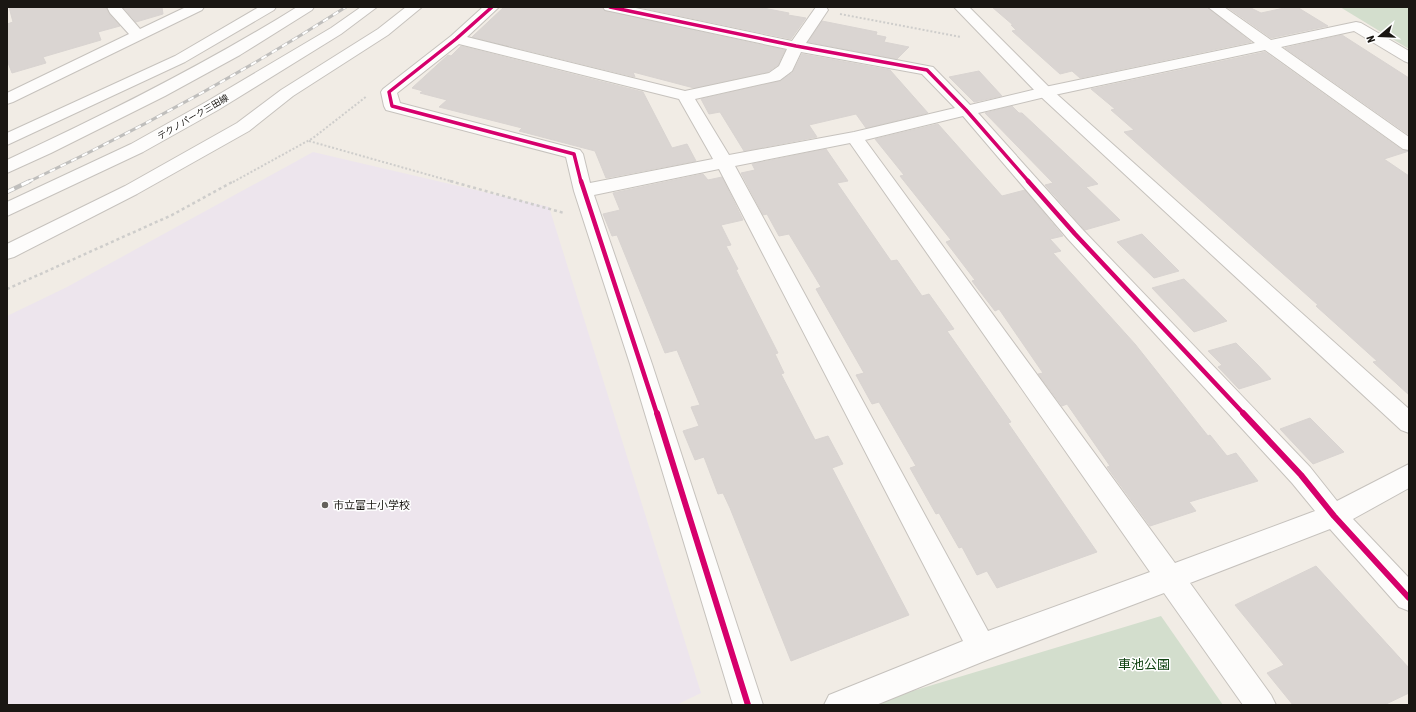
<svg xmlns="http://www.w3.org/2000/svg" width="1416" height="712" font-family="'Asap Condensed','Noto Sans JP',sans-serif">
	<rect width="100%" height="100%" fill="#f1ece5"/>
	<!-- education -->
	<path fill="#ede5ed" d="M313,152l236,55 152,486 -25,12h-669v-389l60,-29z"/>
	<!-- green -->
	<g fill="#d3decd">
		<path d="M1340,7h69v42z"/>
		<path d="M1161,616l62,89h-357z"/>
	</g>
	<!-- building -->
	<g fill="#dad5d2" stroke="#d9d4d1">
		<path d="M9,7h97l3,7 11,12 -22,6 3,8 -58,17 3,6 -34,10 -5,-13v-36l6,-2z"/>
		<path d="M123,7h39l1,7 -27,8z"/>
		<path d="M504,7h98l3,4 180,39 -7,15 -10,7 -74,16 -61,-16 2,5 -163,-40z"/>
		<path d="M638,7h120l31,6 -1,2 18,3 -15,21z"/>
		<path d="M992,7h215l44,35 -171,36 -8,-7 -12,3 -48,-43 4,-1 -5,-5h2z"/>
		<path d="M1227,7h22l12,6 28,-6h8l31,19 -57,12z"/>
		<path d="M822,21l55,11 -1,3 10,2 -2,5 25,5 -12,12 -89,-17z"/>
		<path d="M1342,35l67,43v57l-124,-87z"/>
		<path d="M461,46l182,46 29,56 15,-4 9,17 -90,17 -11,-27 -76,-20 3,-3 -83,-21 8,-7 -27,-7 3,-2 -11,-3 36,-33 3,1z"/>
		<path d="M1265,52l137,98 7,1 -25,8 25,17v219l-36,-33 4,-1 -61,-55 2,-1 -194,-173 10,-2 -23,-20 4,-1 -24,-20z"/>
		<path d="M802,54l88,16 38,43 -62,15 -10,-14 -47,11 8,12 -73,14 -24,-39 -11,2 -8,-15 79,-18 13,-9z"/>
		<path d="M979,71l23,25 -28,6 -25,-25z"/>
		<path d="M1012,106l7,7h3l76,71 -12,3 34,33 -35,10 -2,-2 -38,-43 8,-2 -68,-70z"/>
		<path d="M938,124l64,72 23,-6 38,46 -13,3 11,12 -8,2 82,91 73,92 2,-1 17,21 9,-3 22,28 -69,21 7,9 -46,15 -43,-59 3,-1 -43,-62 -5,2 -24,-32 5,-1 -44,-64 -4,2 -23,-30 3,-1 -29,-38 5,-2 -51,-64 4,-1 -29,-36z"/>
		<path d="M826,149l22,32 -11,2 54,78 6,-1 25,36 7,-2 25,35 -7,2 64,91 -3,1 89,129 -100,36 -10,-17 -10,4 -15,-28 -3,1 -20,-35 -3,1 -26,-46 6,-2 -37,-64 -7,2 -16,-29 8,-2 -48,-84 5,-2 -32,-53 -10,2 -12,-22 -4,1 -22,-42 14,-3 -3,-6z"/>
		<path d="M703,174l5,6 14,-3 21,43 -22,5 10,20 -5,1 12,23 -2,1 42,83 -3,1 9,19 -3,1 34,66 13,-4 15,28 -11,4 77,147 -118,46 -61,-153 -7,-15 -5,1 -14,-37 -9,3 -12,-29 16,-5 -8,-19 9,-2 -23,-55 -12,3 -48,-118 -5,1 -9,-22 17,-4 -7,-17z"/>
		<path d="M1142,234l37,37 -25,7 -37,-36z"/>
		<path d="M1184,279l43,42 -33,11 -42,-44z"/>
		<path d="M1236,343l21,21 14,15 -32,10 -21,-22 4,-2 -14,-14z"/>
		<path d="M1310,418l34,34 -31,12 -33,-35z"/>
		<path d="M1316,566l93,102v25l-25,12h-91l-26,-32 17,-8 -49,-60z"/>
	</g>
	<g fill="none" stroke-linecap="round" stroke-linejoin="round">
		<!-- minor casing -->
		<g stroke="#c6c2bd" stroke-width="2">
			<g id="minor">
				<path d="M107,7h14l19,22 46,-22h18l-2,3 -189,92 -6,2v-11l122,-59 -19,-21z"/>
				<path d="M483,7h16l-32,30 218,54 84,-18 10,-7 8,-17 -177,-38 -5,-1 -2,-3h28l161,34 24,-34h10l2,3 -22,33 127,24 37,38 75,-18 210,-44 -47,-36h16l47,33 85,-18 5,1 48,28v12l-5,-2 -50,-30 -73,16 128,90v13l-6,-1 -138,-99 -220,47 -67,16 104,116 228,238 27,34 72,-37v24l-56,31 56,59v33l-10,-4 -69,-78 -140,54 81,112 5,10h-33l-79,-112 -182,69 -106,43h-52l5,-10 134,-54 -244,-472 -125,26 58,169 111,341h-30l-103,-341 -56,-173 -8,-34 -180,-47 -2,-4 -3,-14 2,-3 68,-53zM459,44l220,55 34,60 -123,24 -7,-29 -3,-4 -180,-47 -3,-10zM801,52l121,22 33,34 -101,24 -125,23 -34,-56 85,-19 12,-9zM963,116l105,123 224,244 23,28 -140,52 -310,-423zM850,143l300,429 -162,59 -253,-465z"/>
			</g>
		</g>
		<!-- tertiary casing -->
		<g stroke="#c6c2bd" stroke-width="2">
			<path id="tertiary" d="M954,7h15l82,82 358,320v24l-8,-3 -362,-335z"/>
		</g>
		<!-- secondary casing -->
		<g stroke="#c6c2bd" stroke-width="2">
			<g id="secondary">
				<path d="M259,7h17l-2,3 -89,52 -178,83v-12l168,-77z"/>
				<path d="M297,7h17l-2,3 -72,45 -75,41 -114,57 -44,20v-13c99,-46 197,-95 290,-153z"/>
				<path d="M361,7h16l-36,27 -123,76 -75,42 -136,64v-14l124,-58 75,-42 125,-74z"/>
				<path d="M406,7h16l-34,28 -95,61 -44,35 -112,63 -123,63 -7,2v-15l118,-58 112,-63 44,-33 97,-61z"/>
			</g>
		</g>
		<!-- path-far1 -->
		<g stroke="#cecdcb" stroke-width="2" stroke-dasharray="2 2" stroke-linecap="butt">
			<path d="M840,14l121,23"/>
			<path d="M309,141l145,41"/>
			<path d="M233,182l80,-44 54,-42"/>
		</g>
		<!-- path -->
		<g stroke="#cecdcb" stroke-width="2.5" stroke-dasharray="3 3" stroke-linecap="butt">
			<path d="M450,181l114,32"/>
			<path d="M7,289l165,-74 62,-34"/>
		</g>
		<!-- minor -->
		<use href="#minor" fill="#fdfcfb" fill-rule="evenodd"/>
		<!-- tertiary -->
		<use href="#tertiary" fill="#fdfcfb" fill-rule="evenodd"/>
		<!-- secondary -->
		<use href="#secondary" fill="#fdfcfb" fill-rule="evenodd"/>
		<!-- rail-far1 casing -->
		<g stroke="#bfbebc" stroke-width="3">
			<path id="rail-far1" d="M28,182c110,-52 216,-110 318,-175"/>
		</g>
		<!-- rail casing -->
		<g stroke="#bfbebc" stroke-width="4.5">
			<path id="rail" d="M7,192l23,-11"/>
		</g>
		<!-- rail-far1 -->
		<use href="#rail-far1" stroke="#fff" stroke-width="2" stroke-dasharray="6" stroke-linecap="butt"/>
		<!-- rail -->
		<use href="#rail" stroke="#fff" stroke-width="3" stroke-dasharray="8" stroke-linecap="butt"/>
		<!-- cycleway-far2 casing -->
		<g stroke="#fff" stroke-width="5.5">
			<g id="cycleway-far2">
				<path d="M492,7l-36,32 -67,53 3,14 182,48 7,28"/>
				<path d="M610,7l186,39 131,24 39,40 63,72"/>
			</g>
		</g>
		<!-- cycleway-far1 casing -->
		<g stroke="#fff" stroke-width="7">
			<g id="cycleway-far1">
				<path d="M581,181l76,233"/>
				<path d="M1028,181l47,53 169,180"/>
			</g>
		</g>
		<!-- cycleway casing -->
		<g stroke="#fff" stroke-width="8">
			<g id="cycleway">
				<path d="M657,413l91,292"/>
				<path d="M1243,413l58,62 33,41 75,82"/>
			</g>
		</g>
		<!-- cycleway-far2 -->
		<use href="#cycleway-far2" stroke="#d6006c" stroke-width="3.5"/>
		<!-- cycleway-far1 -->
		<use href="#cycleway-far1" stroke="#d6006c" stroke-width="4.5"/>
		<!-- cycleway -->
		<use href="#cycleway" stroke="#d6006c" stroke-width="6"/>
	</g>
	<!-- markers -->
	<circle fill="#65625c" stroke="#fff" stroke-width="1.5" cx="325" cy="505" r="4"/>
	<g text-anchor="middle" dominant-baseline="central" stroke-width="3" stroke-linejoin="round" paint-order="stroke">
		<!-- far-street labels -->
		<g font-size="9" fill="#1a1713" stroke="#fff">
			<text transform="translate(193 117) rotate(-30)">テクノパーク三田線</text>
		</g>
		<!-- poi labels -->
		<g font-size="11" fill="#1a1713" stroke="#fff" text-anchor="start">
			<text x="333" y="505">市立富士小学校</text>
		</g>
		<!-- near-park labels -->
		<g font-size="13" fill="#104312" stroke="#fff">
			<text x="1144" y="664">車池公園</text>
		</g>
	</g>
	<!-- border -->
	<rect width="1416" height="712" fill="none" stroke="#1a1713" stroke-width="16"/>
	<!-- north arrow -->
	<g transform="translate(1380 36) rotate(251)" stroke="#ffffff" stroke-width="3" paint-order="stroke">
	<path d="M0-3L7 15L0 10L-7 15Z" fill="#1a1713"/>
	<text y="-6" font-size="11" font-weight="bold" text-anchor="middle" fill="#1a1713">N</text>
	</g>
</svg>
